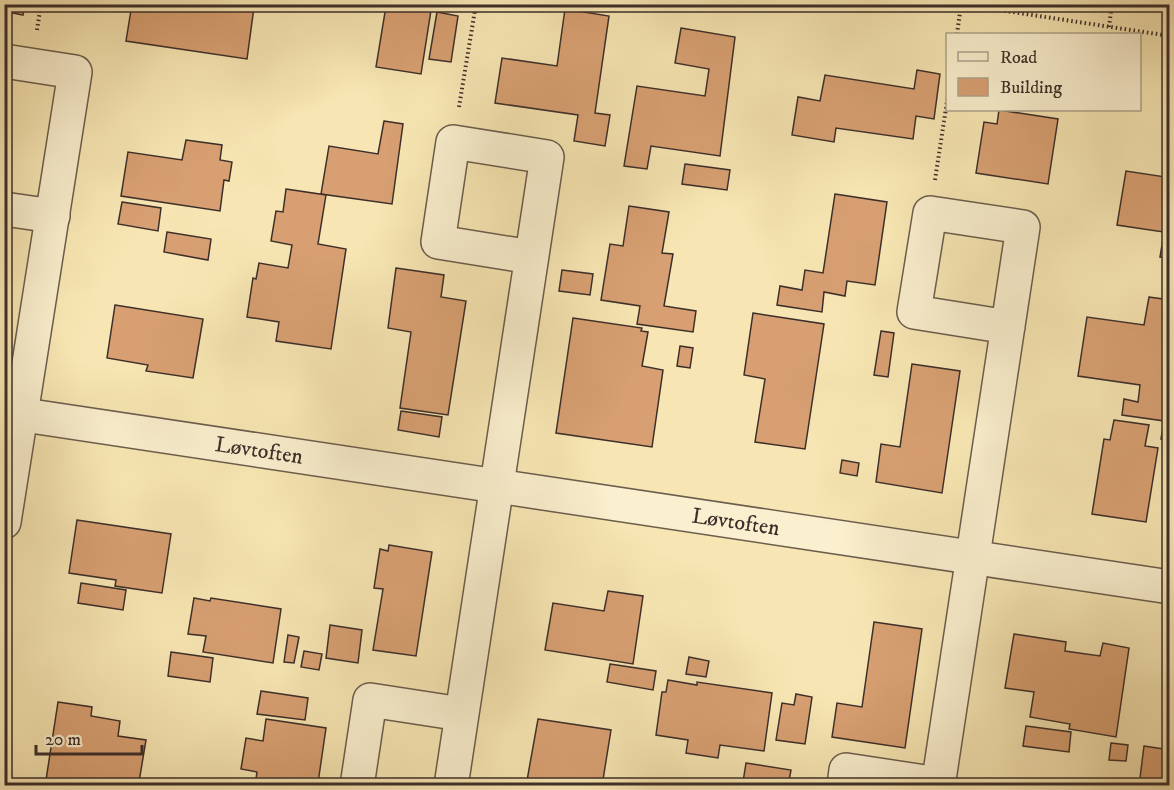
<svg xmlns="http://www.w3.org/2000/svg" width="1174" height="790" font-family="'IM FELL DW Pica',serif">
	<rect width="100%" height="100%" fill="#f7e6b3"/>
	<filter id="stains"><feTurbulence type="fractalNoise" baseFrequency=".00333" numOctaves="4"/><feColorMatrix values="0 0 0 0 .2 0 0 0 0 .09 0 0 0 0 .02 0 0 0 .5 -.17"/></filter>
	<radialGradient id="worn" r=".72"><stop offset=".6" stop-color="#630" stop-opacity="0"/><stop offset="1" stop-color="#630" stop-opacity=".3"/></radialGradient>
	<!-- building -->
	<g fill="#d8a072" stroke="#3c2f2a" stroke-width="1.5">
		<path d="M4,4h21l-2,11 -15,-3v3h-4z"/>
		<path d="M132,4h106l16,3 -7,52 -121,-18z"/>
		<path d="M374,4h58l-11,70 -45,-7 10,-61z"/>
		<path d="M565,9l44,7 -14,97 15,2 -5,31 -31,-5 4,-26 -83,-12 7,-45 55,8z"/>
		<path d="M437,12l21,4 -7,46 -22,-3z"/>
		<path d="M681,28l54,9 -15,119 -69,-10 -4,23 -23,-3 13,-80 68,10 4,-27 -34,-6z"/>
		<path d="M917,70l23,4 -6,45 -18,-3 -3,23 -77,-11 -2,14 -42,-7 6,-38 22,4 5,-26 89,14z"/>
		<path d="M999,110l59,9 -10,65 -72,-11 8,-51 13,2z"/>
		<path d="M384,121l19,3 -11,80 -71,-10 8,-48 49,8z"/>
		<path d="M186,140l36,5 -2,15 12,2 -3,19 -5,-1 -4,31 -99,-15 7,-44 54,8z"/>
		<path d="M685,164l45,6 -3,20 -45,-6z"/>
		<path d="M1167,164h3v69l-53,-8 9,-54 39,6z"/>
		<path d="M286,189l40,6 -8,49 28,5 -15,100 -55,-8 3,-19 -32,-5 6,-39 3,1 3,-16 29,5 4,-23 -21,-4 5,-30 7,1z"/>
		<path d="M835,194l52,8 -12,83 -28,-4 -2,15 -21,-4 -2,20 -45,-7 3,-19 22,4 3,-20 18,3z"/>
		<path d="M122,202l39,6 -3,23 -40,-7z"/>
		<path d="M629,206l40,6 -7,41 11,1 -9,52 32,5 -3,21 -56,-8 3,-18 -39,-6 9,-56 13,2z"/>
		<path d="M167,232l44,7 -3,21 -44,-8z"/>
		<path d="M1163,239l7,1v18l-10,-1z"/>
		<path d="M396,268l48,7 -3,22 25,4 -18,114 -48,-7 11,-76 -23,-4z"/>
		<path d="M562,270l31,4 -3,21 -31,-4z"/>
		<path d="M1149,297l21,3v40l-7,44 7,1v55l-9,-1 3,-18 -42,-6 2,-16 14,3 2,-17 -62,-9 9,-59 57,8z"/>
		<path d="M115,305l88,14 -10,59 -47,-7 2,-6 -41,-7z"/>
		<path d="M753,313l71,11 -19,125 -50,-7 10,-63 -21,-4z"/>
		<path d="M573,318l69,10 -1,3 7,1 -6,34 21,4 -11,77 -96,-14z"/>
		<path d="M881,331l13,2 -6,44 -14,-2z"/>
		<path d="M680,346l13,2 -3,20 -13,-2z"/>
		<path d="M912,364l48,7 -18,122 -66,-11 5,-38 19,3z"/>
		<path d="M401,411l41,6 -3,20 -41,-7z"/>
		<path d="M1114,420l35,5 -4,21 13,2 -12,74 -54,-8 12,-75 6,1z"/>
		<path d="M842,460l17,3 -2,13 -17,-3z"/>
		<path d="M77,520l94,14 -9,59 -47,-7 1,-6 -47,-7z"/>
		<path d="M389,545l43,7 -16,104 -43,-6 10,-61 -9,-1 6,-39 8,2z"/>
		<path d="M81,583l45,7 -3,20 -45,-7z"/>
		<path d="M608,591l35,5 -10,68 -88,-14 8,-47 51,8z"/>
		<path d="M194,598l16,3 1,-3 70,11 -8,54 -70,-11 3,-16 -18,-2z"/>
		<path d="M874,622l48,7 -17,119 -73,-11 5,-34 25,4z"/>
		<path d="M330,625l32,5 -4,33 -32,-5z"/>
		<path d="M1014,634l52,8 -1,9 35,5 3,-13 26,5 -13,89 -47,-8 1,-5 -40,-7 4,-25 -29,-4z"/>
		<path d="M288,635l11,2 -5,26 -10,-1z"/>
		<path d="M304,651l18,3 -3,16 -18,-3z"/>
		<path d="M171,652l42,6 -3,24 -42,-6z"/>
		<path d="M689,657l20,4 -3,16 -20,-3z"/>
		<path d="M610,664l46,7 -3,19 -46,-8z"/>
		<path d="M668,680l29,5v-3l75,11 -8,58 -44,-6 -2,13 -32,-5 2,-13 -32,-5 6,-43h4z"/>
		<path d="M261,691l47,7 -3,22 -48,-6z"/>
		<path d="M796,694l16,3 -7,47 -29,-4 6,-37 12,2z"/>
		<path d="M58,702l34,5 -1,9 29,5 -2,15 28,4 -7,42 -22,-3 -1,7h-32l-38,-6z"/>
		<path d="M266,719l60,9 -8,55 -6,-1 -1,4h-56l2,-14 -16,-3 5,-31 17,3z"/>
		<path d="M538,719l73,11 -9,56h-76z"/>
		<path d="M1026,726l45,6 -2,20 -46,-6z"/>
		<path d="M1111,743l17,2 -2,16 -17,-1z"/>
		<path d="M1144,746l26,4v36h-31z"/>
		<path d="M746,763l45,7 -3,16h-21l-24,-4z"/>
	</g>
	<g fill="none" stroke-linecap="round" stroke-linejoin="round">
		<!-- minor casing -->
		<g stroke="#6b5d4c" stroke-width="36">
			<g id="minor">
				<path d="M4,61l71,11 -71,450"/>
				<path d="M4,209l49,7"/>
				<path id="s1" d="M4,412l1166,175"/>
				<path d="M357,786l13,-86 91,14"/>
				<path d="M451,786l96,-629 -94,-15 -15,100 93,15"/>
				<path d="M844,786l2,-16 92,14"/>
				<path d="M938,786l85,-559 -93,-14 -16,99 94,15"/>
			</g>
		</g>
		<!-- path -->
		<g stroke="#3c2f2a" stroke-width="4" stroke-dasharray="1.5 3" stroke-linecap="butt">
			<path d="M960,4l210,32"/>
			<path d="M1144,4l26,4"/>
			<path d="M1109,27l3,-23"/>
			<path d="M37,30l4,-26"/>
			<path d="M957,34l4,-29"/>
			<path d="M459,107l17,-103"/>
			<path d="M935,180l13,-85"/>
		</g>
		<!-- minor -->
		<use href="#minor" stroke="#faefce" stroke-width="33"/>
	</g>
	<g text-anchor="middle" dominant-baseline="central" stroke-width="4.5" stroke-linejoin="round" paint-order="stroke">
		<!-- street labels -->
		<g font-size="22" fill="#3c2f2a" stroke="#faefce">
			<text stroke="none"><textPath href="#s1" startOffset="258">Løvtoften</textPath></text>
			<text stroke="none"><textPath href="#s1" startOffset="740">Løvtoften</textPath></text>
		</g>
	</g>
	<!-- margin -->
	<rect width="1174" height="790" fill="none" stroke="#f7e6b3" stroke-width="24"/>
	<rect x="6" y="6" width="1162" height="778" fill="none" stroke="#3c2f2a" stroke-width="3"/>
	<rect x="12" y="12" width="1150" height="766" fill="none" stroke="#3c2f2a" stroke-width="1.5"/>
	<!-- legend -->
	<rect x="946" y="33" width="195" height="78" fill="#faefce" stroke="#aea28c" stroke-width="1.5"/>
	<rect x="958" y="52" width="30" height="9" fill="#faefce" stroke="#aea28c" stroke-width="1.5"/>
	<text x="1000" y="63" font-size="18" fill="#3c2f2a">Road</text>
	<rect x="958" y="78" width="30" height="18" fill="#d8a072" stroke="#aea28c" stroke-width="1.5"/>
	<text x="1000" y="93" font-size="18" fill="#3c2f2a">Building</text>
	<!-- scale -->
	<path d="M36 745v9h106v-9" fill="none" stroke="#3c2f2a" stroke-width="3"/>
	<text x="45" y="745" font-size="18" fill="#3c2f2a" stroke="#faefce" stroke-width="4.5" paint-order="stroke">20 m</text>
	<rect width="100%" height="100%" filter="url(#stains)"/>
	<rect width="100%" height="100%" fill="url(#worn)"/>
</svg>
